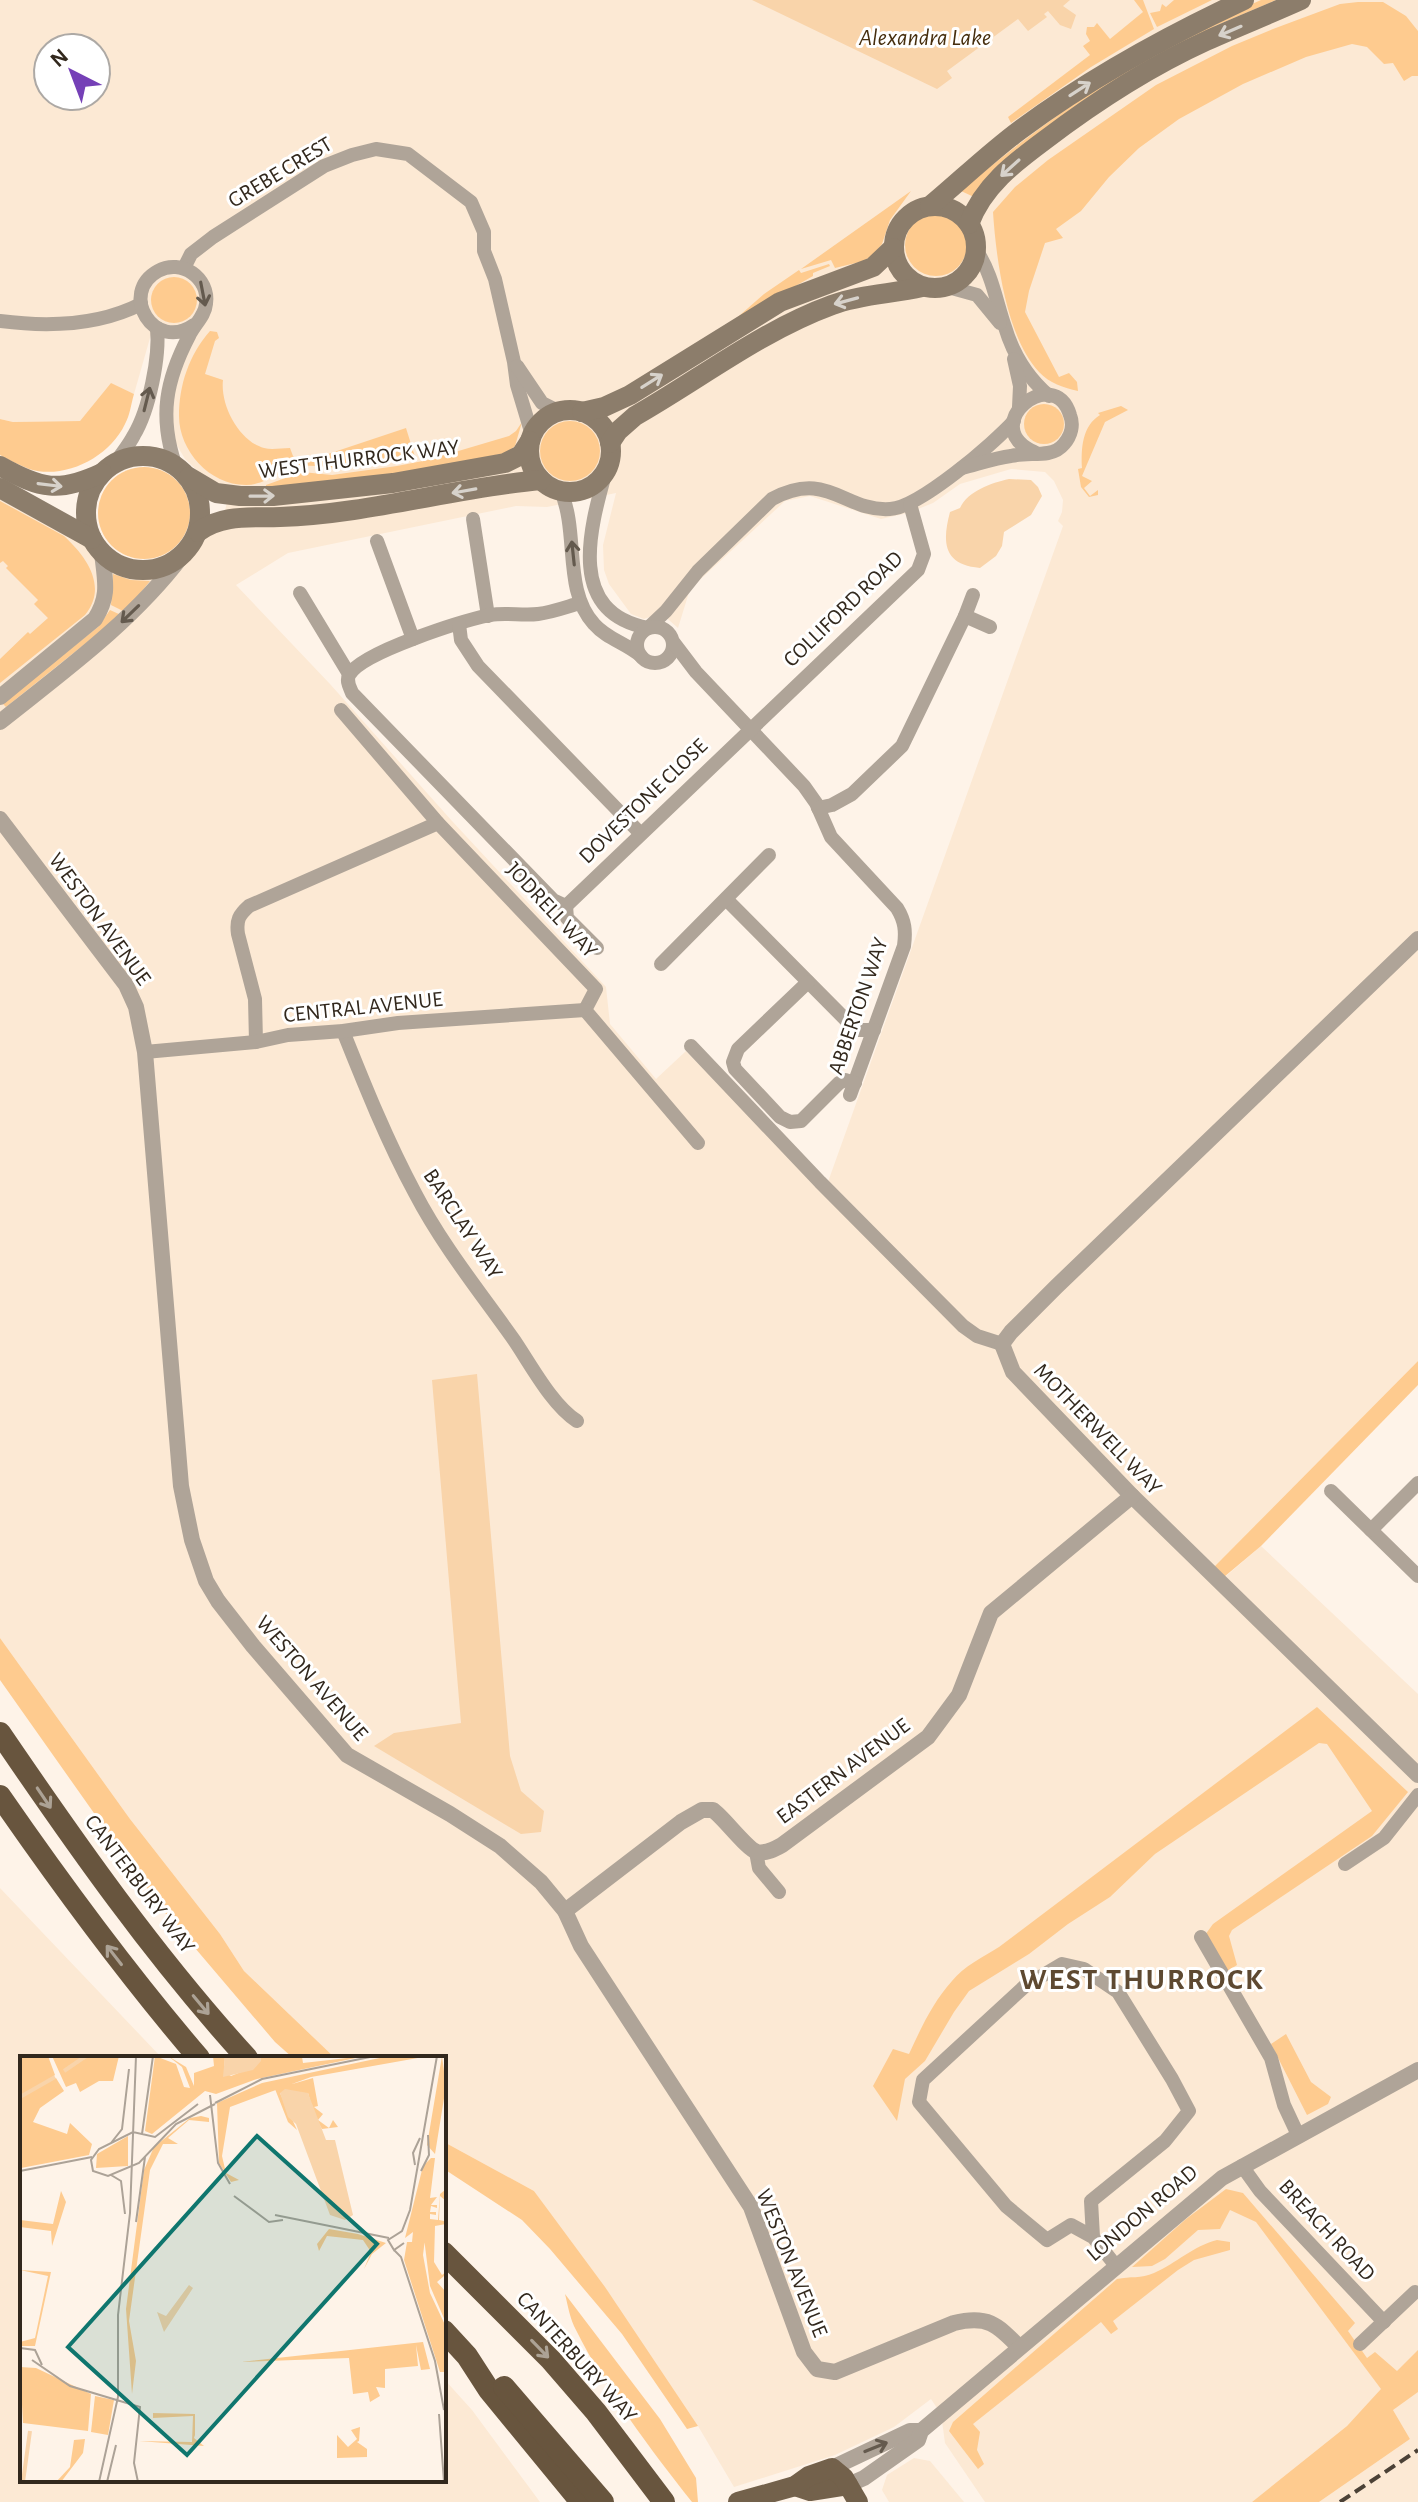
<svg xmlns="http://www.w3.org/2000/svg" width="1418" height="2502" font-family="'Alegreya Sans',sans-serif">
	<rect width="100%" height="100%" fill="#fef3e8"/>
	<!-- built -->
	<g fill="#fce9d4" fill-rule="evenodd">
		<path d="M0,0h1418v1361l-204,206 11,10 36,-31 157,148v808h-99l91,-63 -29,-49 -34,36 -95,76h-267l-40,-59 -4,-29 -10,-15 -37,28 -59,28 -101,32 -36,-61 -164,-235 -90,-49v-84h-109l-91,-87 -24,-37 -90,-115 -130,-181v-1143l81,42 34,35 43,6 34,-20 33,-47 5,-23 -25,-10 -20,-19 -10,-17 -4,-26 4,-28 10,-32 12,-21 -43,-11 -20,70 -23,-10 -31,37 -67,1 -13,-3zM48,48h48v48h-48zM1011,469l34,3 9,9 9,19 -1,12 -4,9 5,5 -239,667 -138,-142 -30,28 -46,-55 -4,-37 -154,-166 -122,-137 -94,-99 52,-32 228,-47 31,1 69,-14 -13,52 1,25 5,14 22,30 13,5 17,-6 17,15 12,-39 95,-88 25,-5 71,23 27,-6 25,-10 27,-19z"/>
		<path d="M0,1888l162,170h-140v422h422v-101l28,31 68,92h-540z"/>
		<path d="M914,2458l16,3 34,41h-75l-7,-12 5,-15z"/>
	</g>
	<!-- green -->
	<g fill="#fecb8f">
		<path d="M1134,0h9l11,29 -63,38 -80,56 -3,-6 82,-62 -7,-9 7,-5 -4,-7 1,-7h7l3,-4 13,16 33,-27z"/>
		<path d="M1174,0h38l-55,27 -7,-14 10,-2 2,-7 4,3z"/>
		<path d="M1261,0h15l-61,26 -241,171 -13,-6c94,-80 188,-142 300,-191z"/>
		<path d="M1358,2h25l23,14 12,15v45h-6l-8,5 -11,-18 -9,1 -17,-17 -15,-3 -46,13 -63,27 -64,35 -40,29 -30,29 -28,34 -25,18 7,9 -18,5 -16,48 -4,21 34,65 10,-4 8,9 1,9c-14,-3 -29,-8 -39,-19 -33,-35 -43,-114 -46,-160l22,-25 33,-27 108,-75 76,-39 41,-17 67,-25z"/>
		<path d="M911,191l-21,29 -8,24 -9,11 -9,6 -29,7 -4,-8 -30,9z"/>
		<circle cx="936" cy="245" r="31"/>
		<path d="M829,264l1,2 -17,7v3l-82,47 33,-29 35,-24 2,3z"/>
		<circle cx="174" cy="300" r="23"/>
		<path d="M210,331l7,1 2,6 -4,3 -10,33 18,6c-3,25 16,61 41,68 8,2 17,0 26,0l3,8 11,6 102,-34 9,29c-24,4 -50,11 -74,11 -12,0 -25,-3 -37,-2 -21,1 -37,19 -58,19 -37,0 -67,-35 -67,-69 0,-31 10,-61 31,-85z"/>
		<path d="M111,383l23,11c-3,10 -4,21 -9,30 -16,34 -61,56 -96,45 -10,-4 -20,-9 -29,-14v-36l13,3 67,-1z"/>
		<circle cx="1044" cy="424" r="20"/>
		<path d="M1121,406l7,4 -23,12 -23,54 10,5 -8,7 6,8 8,-6v5l-9,2 -8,-10 -3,-18 4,-1c-1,-19 0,-42 18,-53l-2,-2z"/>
		<circle cx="570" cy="451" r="30"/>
		<path d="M522,422l-7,24 -9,7 -129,26 -111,10v-4l36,-13 30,3 65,-9 31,-6 81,-24 7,-5z"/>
		<circle cx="144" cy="513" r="46"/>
		<path d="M0,501l64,35c23,21 44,51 21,79l-85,68v-24l28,-27 2,2 18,-16 -14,-14 4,-4 -32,-32 2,-2 -5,-5 -3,2z"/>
		<path d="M113,574l18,6 19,1 -25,31 -14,-7z"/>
		<path d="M110,610l11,5 -115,92 -4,-4 96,-76z"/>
		<path d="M1418,1361v24l-157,161 -37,31 -10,-10z"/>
		<path d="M0,1638l130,181 90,115 24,37 91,87h-42l-18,-16 -114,-134 -161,-228z"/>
		<path d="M1317,1707l91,85 -36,44 -140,94 -3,6 8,29 -11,7 -21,-37 8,-11 159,-113 -45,-67 -8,-1 -164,111 -45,43 -42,27 -39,30 -60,37 -15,21 -29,49 -20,18 -8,42 -24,-35 20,-37 16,5c12,-26 24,-52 43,-73 12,-15 31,-24 47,-34z"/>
		<path d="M1286,2034l25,48 20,15 -3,7 -21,11 -36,-71z"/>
		<path d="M444,2142l90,49 71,96 93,139 -11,3 -65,-95 -72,-85 -28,-29 -78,-51z"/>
		<path d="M1226,2189l17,4 112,130 -7,8 19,27 8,-6 22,19 21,-21v42l-25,18 17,29 -91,63h-67l95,-76 34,-37 -125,-167 -26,-12 -10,19 -22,1 -33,29 -13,7 -20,1 54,-48z"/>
		<path d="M1217,2240l13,2v8l-36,10 -16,10 -65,51 5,8 -7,5 -10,-12 -128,102 7,8 -3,18 7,14 -6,5 -29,-38 4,-9 164,-143c13,-3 24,0 37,-6 23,-10 39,-27 63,-33z"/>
		<path d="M565,2294l95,125 36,59 2,24h-6c-42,-53 -86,-112 -116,-172 -6,-11 -8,-24 -11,-36z"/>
	</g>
	<!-- water -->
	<g fill="#f9d4aa">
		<path d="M752,0h318l-7,6 13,9 -5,14 -11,-4 -12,-14 -4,3 3,3 -19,14 -10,-12 -71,52 5,7 -15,11z"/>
		<path d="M1009,479l22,1 7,7 4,9 -11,19 -27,17 -2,14 -6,10 -16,12c-37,-3 -38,-26 -30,-56l10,-4c8,-17 31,-25 49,-29z"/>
		<path d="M477,1374l33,382 11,35 23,20 -3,21 -20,2 -147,-88 20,-13 67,-10 -29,-343z"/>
	</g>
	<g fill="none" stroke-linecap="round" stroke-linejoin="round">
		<!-- minor -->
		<g stroke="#afa498" stroke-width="14">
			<path d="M976,250c16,23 20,51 29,77 8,27 23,51 44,69"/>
			<path d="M184,268l7,-14 22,-17 111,-71 28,-11 24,-6 32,5 63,48 13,30v19l11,28 19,83 3,23 15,50"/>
			<path d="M948,287l29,8 23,28"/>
			<path d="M0,321c46,6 98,5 141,-17"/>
			<path d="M1014,359l6,27 -1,21"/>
			<path d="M517,366l25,37 18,9"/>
			<path d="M116,462c6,-9 13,-17 18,-27 15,-25 26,-78 23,-107"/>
			<path d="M175,464c-16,-48 -9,-84 14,-128 5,-11 16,-20 17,-32 4,-26 -25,-46 -48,-33 -40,22 -4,82 36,54"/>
			<path d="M607,467c-16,58 -43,145 41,161l18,-17 32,-40 74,-72c56,-30 72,13 118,10 29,-1 104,-66 124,-88"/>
			<path d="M962,468c16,-4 33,-10 49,-12 12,-3 26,-1 37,-3 6,-1 12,-4 16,-9 7,-8 10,-19 6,-29 -16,-53 -94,11 -36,37"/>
			<path d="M561,491c18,43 2,99 33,133 13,15 32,19 47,32"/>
			<path d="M473,519l15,97"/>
			<path d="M377,541l36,98"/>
			<path d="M300,593l49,81"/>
			<path d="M580,603c-14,4 -27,9 -42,11 -16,2 -32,-2 -48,1 -28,6 -128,37 -141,60 -3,7 1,12 3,18l201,207 13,6 1,12 30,30"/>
			<path d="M965,616l8,-21"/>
			<path d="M459,624l2,16 17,26 162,167"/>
			<circle cx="655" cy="645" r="18"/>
			<path d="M674,643l22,29 108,114 12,17 15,34 66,71c8,13 9,23 7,38l-54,149"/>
			<path d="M341,710l97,113 158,166 -11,21 113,133"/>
			<path d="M818,808l14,-3 20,-11 50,-48 63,-130 25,11"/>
			<path d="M726,899l125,126 7,5h16"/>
			<path d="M566,906l352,-336 6,-16 -14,-50"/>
			<path d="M661,964l108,-109"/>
			<path d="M808,982l-70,67 -5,13 2,7 45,48 10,5 11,-1 38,-38 6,-3 10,3"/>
			<path d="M343,1031c22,55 44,110 72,162 27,52 65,99 99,147 17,25 38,65 63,81"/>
			<path d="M256,1042l-1,-43 -17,-65c-2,-14 1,-19 11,-28l189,-83"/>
			<path d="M691,1046l129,136 143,144 14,10 25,8"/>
			<path d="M145,1052l111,-10 32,-7 55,-4 55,-8 187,-13"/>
			<path d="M1331,1491l87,85"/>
			<path d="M1371,1530l47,-47"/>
			<path d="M756,1852l3,16 20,24"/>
			<path d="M1345,1864l39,-26 34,-43"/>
			<path d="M1201,1937l70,121 13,47 14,30"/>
			<path d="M1242,2166l18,25 124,131"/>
			<path d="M1093,2237l-2,-36 74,-60 24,-30 -17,-32 -54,-87 -34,-23 -22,-5 -37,22 -102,94 -4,22 87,104 41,34 24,-15 22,12 23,29"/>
			<path d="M1360,2344l55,-52"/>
		</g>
		<!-- tertiary -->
		<g stroke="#afa498" stroke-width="16">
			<path d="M0,697l95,-78c15,-24 10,-38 7,-66"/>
			<path d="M0,722c64,-51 132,-100 182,-166"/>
			<path d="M0,819l126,166 10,22 9,45 36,434 11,54 14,41 12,20 35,45 94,109 103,59 50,32 41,36 24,29 16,35 170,261 53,145 13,17 18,3 119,-49c33,-8 43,1 65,24"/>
			<path d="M1418,939l-362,348 -45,45 -9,12 11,28 119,124 286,279"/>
			<path d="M565,1911l116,-89 21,-12h11c11,8 34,39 44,42 9,2 18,-3 25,-7l146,-108 31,-42 32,-82 141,-117"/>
			<path d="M832,2468l78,-37h11"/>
			<path d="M848,2485l16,-7 54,-38 3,-9 301,-253 196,-108"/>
		</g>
		<!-- secondary -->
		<g stroke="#8c7d6b" stroke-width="20">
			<circle cx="935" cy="247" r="41"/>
			<path d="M930,206c30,-25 59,-53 90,-76 70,-52 145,-93 224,-130"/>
			<path d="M969,224c14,-38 45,-61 76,-84 50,-38 104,-73 161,-99 31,-14 64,-27 95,-41"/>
			<circle cx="570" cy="451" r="41"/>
			<path d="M582,412l22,-5 26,-12 150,-93 93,-35 20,-19"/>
			<path d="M610,443l8,-12 17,-15c65,-37 126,-85 197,-111 29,-11 60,-11 90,-18"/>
			<circle cx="143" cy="513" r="57"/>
			<path d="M0,466c41,23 59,27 102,7"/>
			<path d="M189,477l27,16 24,3h33l120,-13 112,-20 16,-8 9,-14"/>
			<path d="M0,488l92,51"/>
			<path d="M198,532c24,-18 53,-14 82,-15 88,-3 173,-29 261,-37"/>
		</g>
		<!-- primary -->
		<g stroke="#73614b" stroke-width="20">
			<path d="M795,2486l15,5 38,-6"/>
			<path d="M738,2502l57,-16 14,-10 23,-8 12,10 14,24"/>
		</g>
		<!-- trunk -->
		<g stroke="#68553e" stroke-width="22">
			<path d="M0,1733c77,113 155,224 247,325"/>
			<path d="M0,1796c63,91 127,178 199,262"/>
			<path d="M444,2253l107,107 45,52 68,90"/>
			<path d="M444,2331l23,25 22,34 92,112"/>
			<path d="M504,2387l99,115"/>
		</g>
		<!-- rail -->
		<path stroke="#4b4136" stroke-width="4" stroke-dasharray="12 6" stroke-linecap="butt" d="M1340,2502l78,-52"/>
	</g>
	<!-- one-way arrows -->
	<defs><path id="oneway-shaft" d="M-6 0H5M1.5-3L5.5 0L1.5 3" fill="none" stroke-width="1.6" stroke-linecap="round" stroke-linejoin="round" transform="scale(2)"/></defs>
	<g stroke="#d7d2cb">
		<use href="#oneway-shaft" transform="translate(1230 31) rotate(157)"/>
		<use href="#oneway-shaft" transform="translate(1080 89) rotate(-33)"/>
		<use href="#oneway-shaft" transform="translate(1010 168) rotate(138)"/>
		<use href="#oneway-shaft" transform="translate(846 301) rotate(165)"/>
		<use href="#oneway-shaft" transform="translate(652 381) rotate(-32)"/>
		<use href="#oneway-shaft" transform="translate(50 485) rotate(7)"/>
		<use href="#oneway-shaft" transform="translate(464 491) rotate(170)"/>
		<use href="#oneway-shaft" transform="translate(262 496) rotate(-1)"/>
	</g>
	<g stroke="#645a4e">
		<use href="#oneway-shaft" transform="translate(203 294) rotate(79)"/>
		<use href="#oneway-shaft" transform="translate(147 399) rotate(-76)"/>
		<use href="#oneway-shaft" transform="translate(573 553) rotate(-96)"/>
		<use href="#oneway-shaft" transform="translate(130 614) rotate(136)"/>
		<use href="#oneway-shaft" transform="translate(876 2447) rotate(-22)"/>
	</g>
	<g stroke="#aca295">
		<use href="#oneway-shaft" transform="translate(44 1798) rotate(56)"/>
		<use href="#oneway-shaft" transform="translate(114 1955) rotate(-128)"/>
		<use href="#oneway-shaft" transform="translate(201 2005) rotate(50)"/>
		<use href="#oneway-shaft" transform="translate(540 2349) rotate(46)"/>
	</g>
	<g text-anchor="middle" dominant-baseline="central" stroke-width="6" stroke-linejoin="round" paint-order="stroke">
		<!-- street labels -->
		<g font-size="22" fill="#32281d" stroke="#fff">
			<text transform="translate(280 172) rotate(-31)">GREBE CREST</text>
			<text transform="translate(359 459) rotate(-7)">WEST THURROCK WAY</text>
			<text transform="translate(843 609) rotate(-44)">COLLIFORD ROAD</text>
			<text transform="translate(643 801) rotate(-44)">DOVESTONE CLOSE</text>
			<text transform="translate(552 910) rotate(47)">JODRELL WAY</text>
			<text transform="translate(100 919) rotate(54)">WESTON AVENUE</text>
			<text transform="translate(858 1006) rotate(-71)">ABBERTON WAY</text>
			<text transform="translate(363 1007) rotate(-6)">CENTRAL AVENUE</text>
			<text transform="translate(463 1224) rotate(57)">BARCLAY WAY</text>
			<text transform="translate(1098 1429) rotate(46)">MOTHERWELL WAY</text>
			<text transform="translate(312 1678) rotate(49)">WESTON AVENUE</text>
			<text transform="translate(843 1771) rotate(-37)">EASTERN AVENUE</text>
			<text transform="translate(140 1884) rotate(53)">CANTERBURY WAY</text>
			<text transform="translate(1142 2213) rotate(-40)">LONDON ROAD</text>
			<text transform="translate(1327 2230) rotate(47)">BREACH ROAD</text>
			<text transform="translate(792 2263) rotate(68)">WESTON AVENUE</text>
			<text transform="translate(577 2357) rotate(48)">CANTERBURY WAY</text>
		</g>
		<!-- water labels -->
		<g font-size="24" font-style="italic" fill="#462e0e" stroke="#fff">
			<text x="925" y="38">Alexandra Lake</text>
		</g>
		<!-- district labels -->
		<g font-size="30" font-weight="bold" letter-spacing="2" fill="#5e4931" stroke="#fff">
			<text x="1142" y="1980">WEST THURROCK</text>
		</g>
	</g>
	<!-- overview -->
	<g transform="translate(20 2056)">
		<rect width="426" height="426" fill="#fef3e8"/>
		<path d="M0,0h28l7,19 -6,5 7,-2 8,13 -24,17 -7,14 34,12 3,-11 22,21 -3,11 -68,13zM32,0h67l-6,25h-14l-19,11 -4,-9 -10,4zM135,0l21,8 8,23 6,1 -8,-21 -14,-11 18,11 8,19v-13l20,-7 -1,-10h12l-1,16 7,4 25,-10 5,-10h48l-7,1 1,6 62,-7 -108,23 -41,15 -11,-3 -53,43 -7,-3zM369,0h40l-118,21 -81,30 -8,49 4,17 13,7 -8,2 -12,-19 -2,-60 45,-20zM422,0l4,30 -11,68 -8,-9zM293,22l5,28 -4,1 9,7 -5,6 11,8 4,-8 5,7 -16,2 -8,-14 -6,-22h-28l17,37 -9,-8 -13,-33zM181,60l8,2v4l-20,-2 -21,18 10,6h-15l-13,26 -21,151 7,40 -4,33 -6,-85 18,-139 10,-23 36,-29zM108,80v30l-32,2 1,-14zM411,102h4l-12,97 7,38 16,34v45h-6l-36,-112 3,-18h5l1,-10 -8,6 18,-72zM425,134l1,11 -6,-5 -1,24 5,1v-9h2v12l-11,2 -1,36 8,13 4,-3v10l-2,-6 -7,6 9,10v31l-16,-37 -6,-48 6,-40 7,-1 -6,8h6v3l-6,-2 -1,6h6v3l-6,-1v5l8,1 2,-26zM41,135l5,11 -14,44 -1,-15 -31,-4v-7l33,4zM309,173l29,5 28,9 -14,11 -8,15 7,-17 -8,-12 -36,-4 -8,15 -2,-7zM0,214l31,2 -16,74h-15v-4l15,-4 13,-62zM403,286l7,27 -9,1 -5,-25 2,21 -33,3v19l-9,-1 4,9 -10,6 -2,-10 -15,2 -4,-36 -108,4zM0,311l16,1 55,26 -3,37 -65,-8zM75,340l19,4 -6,35 -17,-3zM133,357l42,1v21l-1,3 10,8 -65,-5 53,1 1,-26 -40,2zM340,371l-1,14 -2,1 10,7v8l-30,1v-23l11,12 9,-8 -6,-9zM65,383l-2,14 -22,29h-5l14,-15 4,-27z" fill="#fecb8f"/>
		<path d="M205,0h36v5l-8,9 -30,7zM265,33l23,4 18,47h9l18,75 -8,5 -15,-5 -34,-91 -8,-7 -8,-24zM169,229l4,3 -29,44 -7,-20 9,4z" fill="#f9d4aa"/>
		<path fill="none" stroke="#f9d4aa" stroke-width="4" d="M44,15l22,-15M0,41l35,-20M3,426l7,-51"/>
		<path fill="none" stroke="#aca297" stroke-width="2" d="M190,39l8,68 12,21M195,47l47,-24 113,-23M178,48l-43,33 -22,-5 -34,17 -8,11 2,11 15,5 31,-13 37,-39 39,-20M122,78l11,-78M91,87l11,-14 7,-60M395,109l-2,-12 7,-15M0,115l72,-14M401,115l8,-16 -1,-20M91,119l10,6 4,33M214,140l35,26 14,-2M255,159l114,23M116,166l9,-65M384,187l-10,7 -6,-10 14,-9 8,-21 27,-154M374,194l7,7 34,104 9,49M0,292l15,2 7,15M12,304l38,26 70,21 -6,56 4,19M419,358l5,68M79,426l19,-85v-82l12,-102 6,-157M87,426l9,-37"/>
		<path fill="#0f766e" fill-opacity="0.15" stroke="#0f766e" stroke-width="4" d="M237,80l120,108 -190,211 -119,-108z"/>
		<rect width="426" height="426" fill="none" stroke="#32281d" stroke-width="4"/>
	</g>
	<!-- north arrow -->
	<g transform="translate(72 72) rotate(318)"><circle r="38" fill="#ffffff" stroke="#ada9a5" stroke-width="2"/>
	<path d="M0-6L14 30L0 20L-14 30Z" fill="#7540b7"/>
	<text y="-12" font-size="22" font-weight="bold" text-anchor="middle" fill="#32281d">N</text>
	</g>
</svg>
